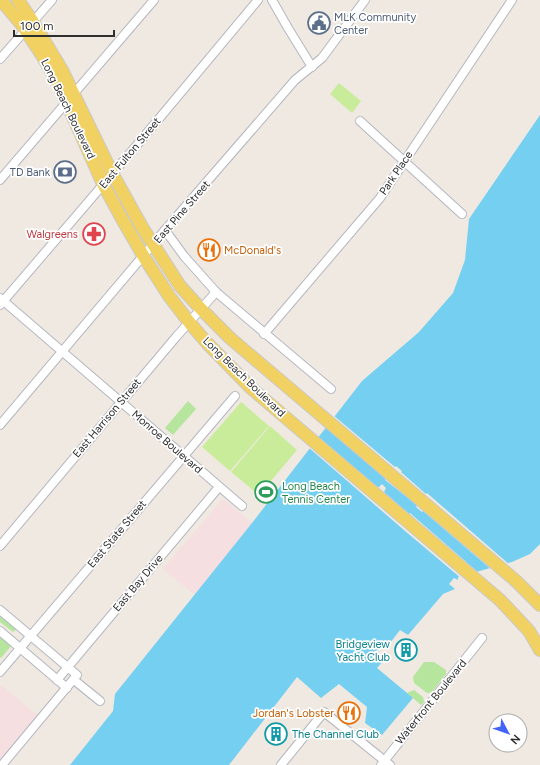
<svg xmlns="http://www.w3.org/2000/svg" width="540" height="765" font-family="Figtree,sans-serif">
	<rect width="100%" height="100%" fill="#efe9e1"/>
	<!-- medical -->
	<g fill="#f5dfe0">
		<path d="M223,499l29,24 -57,72 -32,-26z"/>
		<path d="M1,685l37,31 -38,45v-75z"/>
	</g>
	<!-- green -->
	<g fill="#b6e59e">
		<path d="M188,401l8,8 -23,26 -8,-7z"/>
		<path d="M0,613l17,16 -4,3 -13,-10z"/>
		<path d="M0,636l11,10 -10,12 -1,-1z"/>
		<path d="M424,662h10l12,8v4l-14,18 -5,1 -13,-10 -1,-6z"/>
		<path d="M414,690l9,7 1,5 -3,3 -14,-12z"/>
	</g>
	<!-- pitch -->
	<g fill="#c9ec9a">
		<path d="M339,83l22,18 -9,12 -22,-19z"/>
		<path d="M241,402l28,24 -39,45 -28,-24z"/>
		<path d="M270,426l27,24 -38,45 -28,-23z"/>
	</g>
	<!-- water -->
	<path fill="#75cff0" d="M540,115v429l-10,10 -18,8 -54,15v3l-4,-2 -5,6 6,5 -12,5 -35,41 -8,-5 -13,17 -8,2 -6,3 10,9 -6,7 36,30 -31,37 -17,-12 2,-16 -28,-23 -18,14 -24,-21 -68,88h-159l43,-54 2,-17 137,-171 110,-142 57,-49 34,-39 12,-33 4,-41z"/>
	<!-- pier -->
	<g fill="#efe9e1">
		<path d="M333,415l62,52 1,-1 6,5 -1,1 25,22 1,-1 83,72 -18,5 -69,-59 -1,1 -6,-5 1,-2 -32,-25v-2l-61,-52z"/>
		<path d="M317,436l60,51h2l3,-3 4,4 -2,4 25,22 1,-1 69,60 -17,6 -57,-48 -97,-84z"/>
	</g>
	<g fill="none" stroke-linecap="round" stroke-linejoin="round">
		<!-- street casing -->
		<g stroke="#b4b7c1" stroke-width="10">
			<g id="street">
				<path d="M272,0l16,28 24,39"/>
				<path d="M0,59l52,-59"/>
				<path d="M360,121l102,93"/>
				<path d="M0,180l154,-180"/>
				<path d="M165,230l19,26 32,36 115,97"/>
				<path d="M0,298l242,208"/>
				<path d="M0,305l137,-160 121,-145"/>
				<path d="M264,334l116,-136 132,-198"/>
				<path d="M0,425l165,-195 130,-150 27,-22 43,-58"/>
				<path d="M0,546l176,-209 40,-45"/>
				<path d="M0,610l77,65 -75,90"/>
				<path d="M0,631l67,57"/>
				<path d="M0,672l235,-276"/>
				<path d="M57,680l162,-193"/>
				<path d="M74,680l26,21"/>
				<path d="M281,765l43,-53 66,53"/>
				<path d="M381,765l101,-127"/>
			</g>
		</g>
		<!-- primary casing -->
		<g stroke="#c9c9c9" stroke-width="14">
			<g id="primary">
				<path d="M1,0l21,25 21,32 15,26 45,101 19,35 22,38 25,39 20,26 18,21 44,45 249,212 29,31 11,19"/>
				<path d="M18,0l15,22 29,48 50,103 30,54 38,59 21,23 29,29 286,243 24,24"/>
			</g>
		</g>
		<!-- street -->
		<use href="#street" stroke="#fff" stroke-width="8"/>
		<!-- primary -->
		<use href="#primary" stroke="#f2d163" stroke-width="12"/>
	</g>
	<!-- icons -->
	<defs>
		<g id="civic-ring" transform="scale(1.15)"><circle r="9.5" fill="#fff" stroke="#5c6f8a" stroke-width="1.5"/><path d="M-.6-6.5H3V-4.5H.6V-3L4-1V1h2V6H-6V1h2V-1L-.6-3ZM-1.2 2.5V6h2.4V2.5Z" fill="#5c6f8a"/></g>
		<g id="bank-ring" transform="scale(1.15)"><circle r="9.5" fill="#fff" stroke="#5c6f8a" stroke-width="1.5"/><path d="M-6-4H6V4H-6ZM0-2.3a2.3 2.3 0 1 0 0 4.6a2.3 2.3 0 1 0 0-4.6Z" fill="#5c6f8a"/></g>
		<g id="pharmacy-ring" transform="scale(1.15)"><circle r="9.5" fill="#fff" stroke="#e0444e" stroke-width="1.5"/><path d="M-2-6h4v4h4v4h-4v4h-4v-4h-4v-4h4Z" fill="#e0444e"/></g>
		<g id="restaurant-ring" transform="scale(1.15)"><circle r="9.5" fill="#fff" stroke="#e8710a" stroke-width="1.5"/><path d="M-5-6h1v4h1v-4h1v4h1v-4h1v5L-1.5 .5V6h-2V.5L-5-1ZM5-6V6H3V1.5H1.5Q1.5-4 5-6Z" fill="#e8710a"/></g>
		<g id="stadium-ring" transform="scale(1.15)"><circle r="9.5" fill="#fff" stroke="#2e9e5b" stroke-width="1.5"/><path d="M0-5a6.5 5 0 1 0 0 10a6.5 5 0 1 0 0-10ZM-3.5-1.8h7v3.6h-7Z" fill="#2e9e5b"/></g>
		<g id="building-ring" transform="scale(1.15)"><circle r="9.5" fill="#fff" stroke="#0f9aa8" stroke-width="1.5"/><path d="M-4-6H4V6H1V3H-1V6H-4ZM-2.5-4.3h1.7v1.8h-1.7ZM.8-4.3h1.7v1.8H.8ZM-2.5-1h1.7V.8h-1.7ZM.8-1h1.7V.8H.8Z" fill="#0f9aa8"/></g>
	</defs>
	<g fill-rule="evenodd">
		<use href="#civic-ring" x="319" y="23"/>
		<use href="#bank-ring" x="65" y="172"/>
		<use href="#pharmacy-ring" x="94" y="234"/>
		<use href="#restaurant-ring" x="209" y="250"/>
		<use href="#stadium-ring" x="266" y="492"/>
		<use href="#building-ring" x="406" y="650"/>
		<use href="#restaurant-ring" x="349" y="713"/>
		<use href="#building-ring" x="276" y="734"/>
	</g>
	<g text-anchor="middle" dominant-baseline="central" stroke-width="3.5" stroke-linejoin="round" paint-order="stroke">
		<!-- service labels -->
		<g font-size="11" fill="#4e5e75" stroke="#fff" text-anchor="start">
			<text x="334" y="17">MLK Community<tspan x="334" dy="13">Center</tspan></text>
			<text x="50" y="172" text-anchor="end">TD Bank</text>
		</g>
		<!-- street labels -->
		<g font-size="11" fill="#2e2e2e" stroke="#fff">
			<text transform="translate(68 109) rotate(64)">Long Beach Boulevard</text>
			<text transform="translate(130 153) rotate(-50)">East Fulton Street</text>
			<text transform="translate(396 173) rotate(-56)">Park Place</text>
			<text transform="translate(182 212) rotate(-49)">East Pine Street</text>
			<text transform="translate(244 377) rotate(44)">Long Beach Boulevard</text>
			<text transform="translate(107 418) rotate(-50)">East Harrison Street</text>
			<text transform="translate(167 442) rotate(41)">Monroe Boulevard</text>
			<text transform="translate(117 534) rotate(-50)">East State Street</text>
			<text transform="translate(138 583) rotate(-50)">East Bay Drive</text>
			<text transform="translate(431 702) rotate(-51)">Waterfront Boulevard</text>
		</g>
		<!-- health labels -->
		<g font-size="11" fill="#be3a42" stroke="#fff" text-anchor="end">
			<text x="78" y="234">Walgreens</text>
		</g>
		<!-- food labels -->
		<g font-size="11" fill="#c56008" stroke="#fff" text-anchor="start">
			<text x="224" y="250">McDonald's</text>
			<text x="334" y="713" text-anchor="end">Jordan's Lobster</text>
		</g>
		<!-- leisure labels -->
		<g font-size="11" fill="#27864d" stroke="#fff" text-anchor="start">
			<text x="282" y="486">Long Beach<tspan x="282" dy="13">Tennis Center</tspan></text>
		</g>
		<!-- culture labels -->
		<g font-size="11" fill="#0d838f" stroke="#fff" text-anchor="end">
			<text x="390" y="644">Bridgeview<tspan x="390" dy="13">Yacht Club</tspan></text>
			<text x="292" y="734" text-anchor="start">The Channel Club</text>
		</g>
	</g>
	<!-- north arrow -->
	<g transform="translate(508 733) rotate(131)"><circle r="19" fill="#ffffff" stroke="#ababab"/>
	<path d="M0-3L7 15L0 10L-7 15Z" fill="#4264fb"/>
	<text y="-6" font-size="11" font-weight="bold" text-anchor="middle" fill="#2e2e2e">N</text>
	</g>
	<!-- scale -->
	<path d="M14 30v6h100v-6" fill="none" stroke="#2e2e2e" stroke-width="2"/>
	<text x="20" y="30" font-size="12" fill="#2e2e2e" stroke="#ffffff" stroke-width="3" paint-order="stroke">100 m</text>
</svg>
